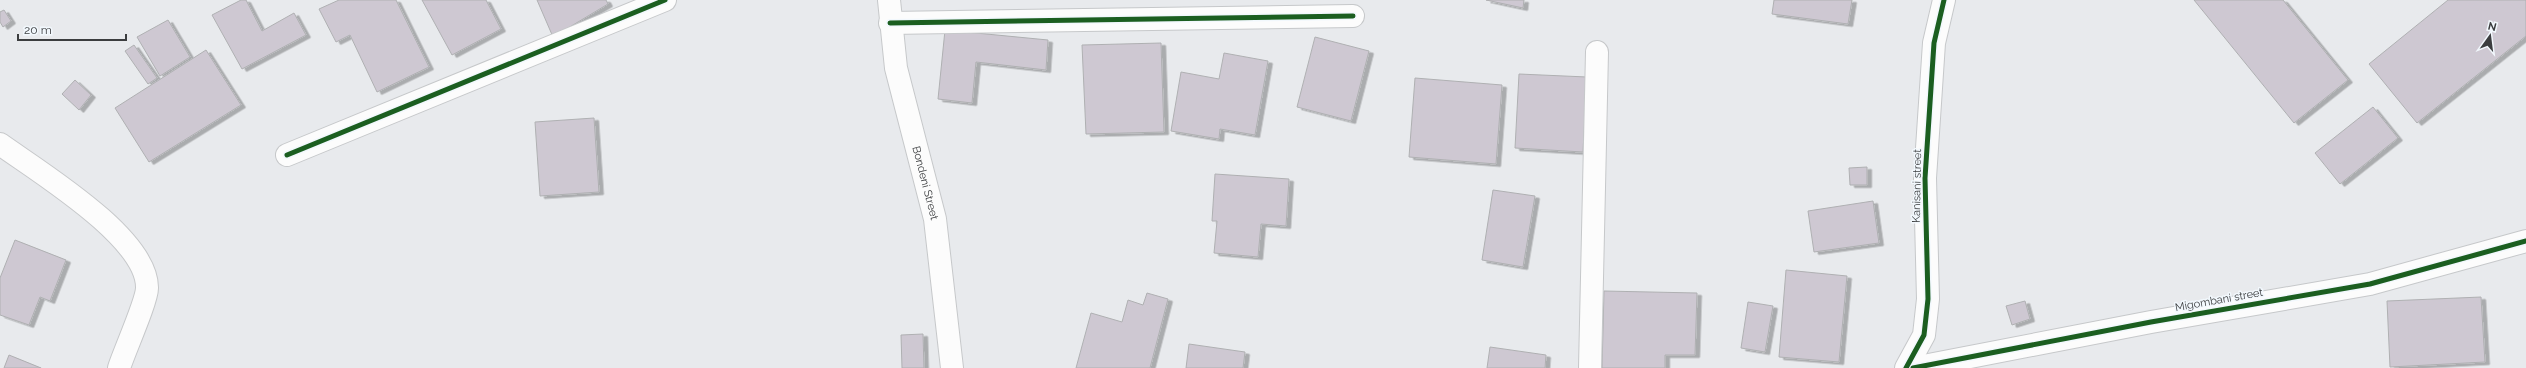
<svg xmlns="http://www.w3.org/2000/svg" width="2526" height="368" font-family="Raleway,sans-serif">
	<defs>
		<filter id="shadow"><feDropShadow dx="4.5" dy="2.5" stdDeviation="0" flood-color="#0004"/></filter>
	</defs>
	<rect width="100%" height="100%" fill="#e8eaed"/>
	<!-- building -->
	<g fill="#cec8d2" stroke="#afb0b2" filter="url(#shadow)">
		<path d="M241,0h5l16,31 32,-18 12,22 -64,34 -30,-54z"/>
		<path d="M339,0h57l33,67 -52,25 -27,-57 -14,7 -17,-33z"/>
		<path d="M422,0h64l15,29 -49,26z"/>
		<path d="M537,0h69l2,4 -55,33z"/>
		<path d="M1486,0h38l-1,8z"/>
		<path d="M1774,0h78l-4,24 -76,-10z"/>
		<path d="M2194,0h89l65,80 -54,43z"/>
		<path d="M2448,0h78v36l-109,87 -48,-59z"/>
		<path d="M4,10l7,11 -8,6 -3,-5v-10z"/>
		<path d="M168,20l22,37 -30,19 -23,-39z"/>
		<path d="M945,30l103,10 -2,30 -70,-8 -4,41 -34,-4z"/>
		<path d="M1315,37l54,14 -18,70 -54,-14z"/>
		<path d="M1161,43l3,89 -78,2 -4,-89z"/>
		<path d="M134,45l23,33 -9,6 -23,-33z"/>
		<path d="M206,50l35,55 -92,57 -34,-54z"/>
		<path d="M1224,53l44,8 -13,74 -35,-6 -1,10 -48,-8 10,-59 38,7z"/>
		<path d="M1519,74l68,3 -4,75 -68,-4z"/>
		<path d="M1415,78l87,7 -6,79 -87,-7z"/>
		<path d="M75,80l16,15 -12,15 -17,-16z"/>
		<path d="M2373,107l25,31 -58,46 -25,-31z"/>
		<path d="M594,118l5,74 -59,4 -5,-74z"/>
		<path d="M1867,167v18h-17l-1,-17z"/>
		<path d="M1215,174l74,5 -3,47 -25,-2 -3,33 -44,-4 3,-32h-5z"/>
		<path d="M1493,190l42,6 -12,71 -41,-7z"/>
		<path d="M1873,201l6,42 -65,9 -6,-41z"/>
		<path d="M15,240l51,20 -16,41 -10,-4 -11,28 -29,-10v-37z"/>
		<path d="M1786,270l61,6 -8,86 -60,-5z"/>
		<path d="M1604,291l93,2 -2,62h-30v13h-63z"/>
		<path d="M1147,293l21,6 -18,69h-74l15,-55 31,9 6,-22 15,5z"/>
		<path d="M2481,297l4,65 -95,5 -3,-66z"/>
		<path d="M2025,301l5,18 -18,6 -6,-19z"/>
		<path d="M1748,302l25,4 -8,46 -24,-4z"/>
		<path d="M923,334l1,34h-22l-1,-33z"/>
		<path d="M1189,344l56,8 -2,16h-57z"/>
		<path d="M1490,347l56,8 -1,13h-58z"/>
		<path d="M9,355l32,13h-37z"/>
	</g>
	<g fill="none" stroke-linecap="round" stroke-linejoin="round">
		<!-- street casing -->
		<g stroke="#c6c8ca" stroke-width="24">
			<g id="street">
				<path id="s1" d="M889,0l7,68 39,151 17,149"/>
				<path d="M890,23l463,-7"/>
				<path d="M0,144c39,28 148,94 147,144 0,13 -23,64 -28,80"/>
				<path d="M287,155l378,-155"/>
				<path d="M1590,368l7,-316"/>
				<path d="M1906,368l18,-33 4,-36 -3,-121 9,-135 10,-43"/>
				<path d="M1913,368l238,-46 219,-38 156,-43"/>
			</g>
		</g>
		<!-- street -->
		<use href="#street" stroke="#fcfcfc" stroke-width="22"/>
		<!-- cycleway casing -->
		<g stroke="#f2f8fd" stroke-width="8">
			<g id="cycleway">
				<path d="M890,23l463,-7"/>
				<path d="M287,155l378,-155"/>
				<path d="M1906,368l18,-33 4,-36 -3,-121 9,-135 10,-43"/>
				<path d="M1913,368l238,-46 219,-38 156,-43"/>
			</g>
		</g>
		<!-- cycleway -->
		<use href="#cycleway" stroke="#1b5e20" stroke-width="5"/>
	</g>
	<g text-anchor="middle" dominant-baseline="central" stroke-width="3" stroke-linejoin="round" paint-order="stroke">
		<!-- street labels -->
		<g font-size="11" fill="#3b3d3f" stroke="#f2f8fd">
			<text stroke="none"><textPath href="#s1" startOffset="187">Bondeni Street</textPath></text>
			<text transform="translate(1917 186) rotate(-89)">Kanisani street</text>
			<text transform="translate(2219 300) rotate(-10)">Migombani street</text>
		</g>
	</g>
	<!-- north arrow -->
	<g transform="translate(2490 36) rotate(14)" stroke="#f2f8fd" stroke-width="3" paint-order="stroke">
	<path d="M0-3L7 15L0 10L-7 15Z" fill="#3b3d3f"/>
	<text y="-6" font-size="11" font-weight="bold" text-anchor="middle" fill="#3b3d3f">N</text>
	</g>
	<!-- scale -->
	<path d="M18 34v6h108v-6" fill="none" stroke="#3b3d3f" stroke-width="2"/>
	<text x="24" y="34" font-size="12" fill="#3b3d3f" stroke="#f2f8fd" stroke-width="3" paint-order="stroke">20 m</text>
</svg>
